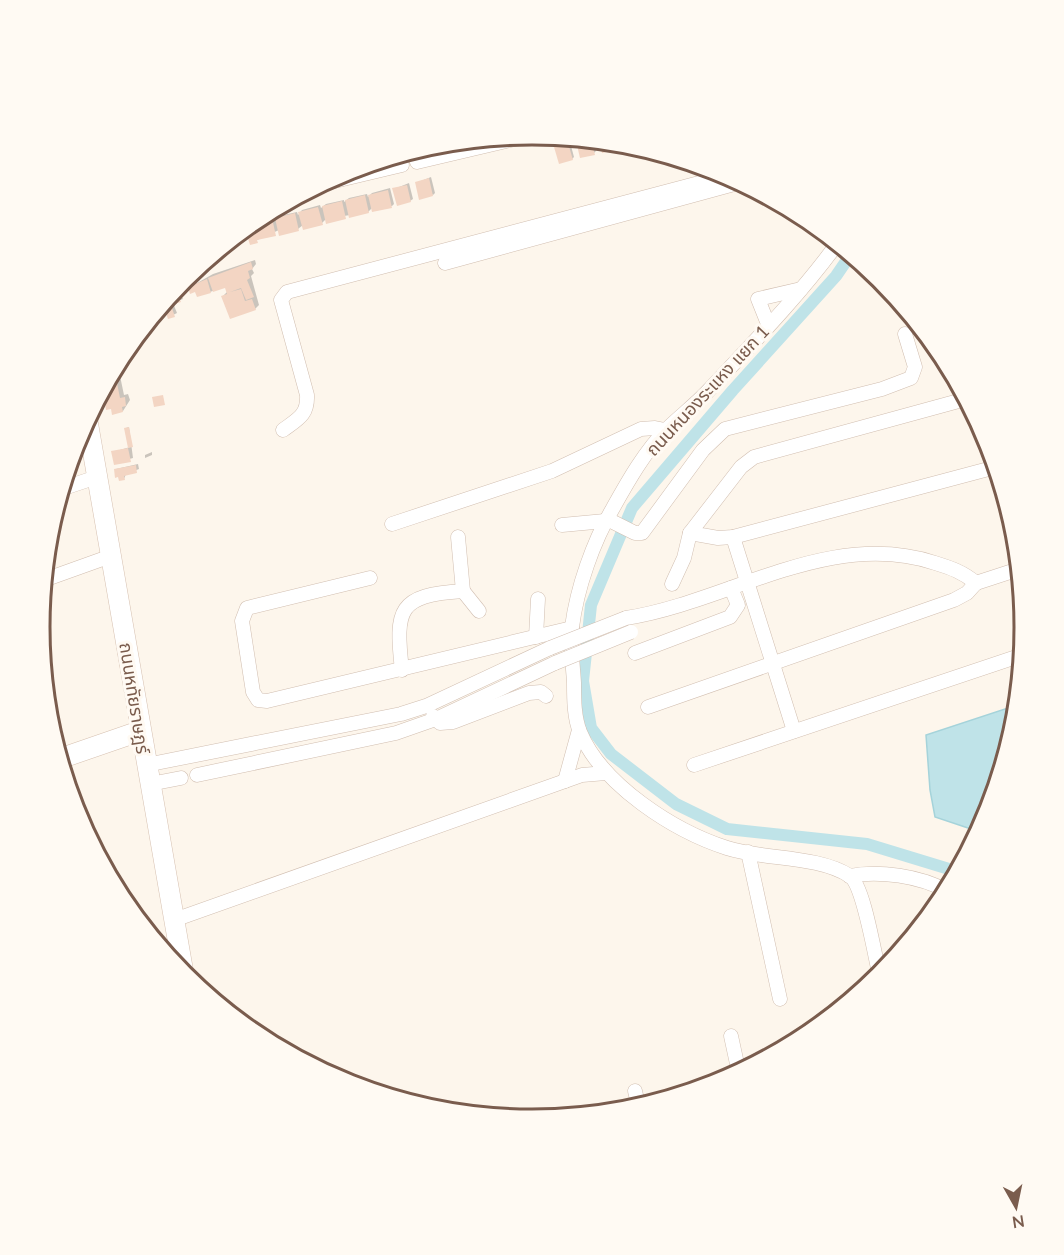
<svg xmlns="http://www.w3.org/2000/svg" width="1064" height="1255" font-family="Lato,'Noto Sans Thai',sans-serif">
	<rect width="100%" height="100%" fill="#fdf6ec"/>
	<!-- water -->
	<path fill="#bfe3e8" stroke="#a5d3da" stroke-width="1.5" d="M1017,705c-4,40 -21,94 -39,129l-7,-5 -36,-12 -5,-27 -4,-55z"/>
	<!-- shadow -->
	<g fill="#0003">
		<path d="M579,139l14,2 3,10 -2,2 -17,-12z"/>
		<path d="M570,142l4,15 -2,2 -16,-12z"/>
		<path d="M431,177l4,16 -2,2 -17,-12z"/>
		<path d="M409,183l4,16 -3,2 -16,-12z"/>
		<path d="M390,188l4,16 -2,2 -19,1 -5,5 -42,7 -4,4 -19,2 -5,4 -19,1 -28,13 5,-10 -3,-10 3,-2 18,-5 1,4 4,-4 18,-4 1,3 4,-5 18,-5 1,3 5,-4 18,-4v2l5,-4 18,-4 1,3 4,-4z"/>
		<path d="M255,260l1,4 -4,5 2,4 -3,3 8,29 -4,4 -32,-13 4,-4 -1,-6 -16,6 -20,-5 23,-13z"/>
		<path d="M177,287l6,12 -10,4 4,10 -8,4 -5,-14z"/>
		<path d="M122,364l-3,7 5,24 4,-1 2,6 -7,11 -11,-3 -7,-9 4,-4 -1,-7 -5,1 13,-24z"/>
		<path d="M129,427l4,31 -18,5 -2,-11 17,-5 -4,-19z"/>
		<path d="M152,452v3l-7,3v-3z"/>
		<path d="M138,464l1,5 -13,5 -2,5 -8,-10z"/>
	</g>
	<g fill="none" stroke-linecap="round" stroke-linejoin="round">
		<!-- canal -->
		<path stroke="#bfe3e8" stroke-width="12" d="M851,254l-15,22 -103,114 -101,118 -41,97 -8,76 8,47 20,26 65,50 51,25 140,15 82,25 7,6"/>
	</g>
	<!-- building -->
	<g fill="#f3d5c3">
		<path d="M581,139l10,1 4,15 -15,3 -4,-17z"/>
		<path d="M599,141l15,2 2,7 -14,3z"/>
		<path d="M568,143l5,17 -14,4 -5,-17z"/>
		<path d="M429,178l4,18 -14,4 -4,-18z"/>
		<path d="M407,185l4,17 -14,4 -5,-18z"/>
		<path d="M388,190l4,18 -20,4 -4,-17z"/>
		<path d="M365,195l4,18 -20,5 -4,-18z"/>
		<path d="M342,201l4,18 -20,5 -4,-18z"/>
		<path d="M318,207l5,18 -20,5 -5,-18z"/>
		<path d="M295,213l4,18 -20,5 -4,-18z"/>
		<path d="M272,218l4,18 -19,4 1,3 -8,2 -3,-10 7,-2 -2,-10z"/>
		<path d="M251,262l2,7 -5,2 2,7 -3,2 7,17 -8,3 -5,-12 -11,4 11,-3 4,12 7,-2 4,11 -26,9 -9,-23 6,-2 -2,-6 -12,4 -5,-14z"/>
		<path d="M207,279l4,14 -14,4 -2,-5 -5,2 -2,-7z"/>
		<path d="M175,289l6,13 -10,3 4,12 -7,2 -5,-15z"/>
		<path d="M119,367l1,5 -5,1 5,25 5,-1 1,9 -4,1 1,5 -11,3 -1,-6 -5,1 -2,-11 4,-1 -1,-8 -5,1 13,-23z"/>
		<path d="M163,395l2,10 -11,2 -2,-10z"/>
		<path d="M129,427l4,20 -5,1 -4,-20z"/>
		<path d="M128,448l3,14 -17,3 -3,-14z"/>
		<path d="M136,465l1,8 -13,3 1,4 -6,1 -1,-4 -3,1 -1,-9z"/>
	</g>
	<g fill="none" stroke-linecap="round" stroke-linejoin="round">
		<!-- street casing -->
		<g stroke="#d1beb0" stroke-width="15">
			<g id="street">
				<path d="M417,162l115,-27"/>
				<path d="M318,185l84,-20"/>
				<path d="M837,244c-38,52 -85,100 -129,147 -13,14 -28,25 -41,38 -22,22 -39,52 -54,79 -20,34 -36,80 -41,119 -2,18 1,38 2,56 0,16 0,34 6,49 22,53 94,99 147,116 37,12 90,7 123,28 14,10 25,82 30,101"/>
				<path d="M445,263l293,-80"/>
				<path d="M768,324l-10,-25 43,-10"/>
				<path d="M966,399l-212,58 -13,10 -51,66 28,5 15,-1 263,-70"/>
				<path d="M283,430c15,-11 25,-15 24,-35l-26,-95 6,-8 431,-114 17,2"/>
				<path d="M61,489l36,-12"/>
				<path d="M607,519l28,14h7l61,-83 22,-21 157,-40 29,-11 4,-11 -10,-33"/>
				<path d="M392,524l160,-53 89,-42 14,-1 10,2"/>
				<path d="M562,525l43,-4"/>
				<path d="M733,537l61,194"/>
				<path d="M370,578l-123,30 -5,13 11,71 5,8 9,1 305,-73"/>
				<path d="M44,580l67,-24"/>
				<path d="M672,584l12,-26 6,-25"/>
				<path d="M463,591l16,20"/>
				<path d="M626,618c103,-16 203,-90 309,-55 16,5 28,9 41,20l43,-14"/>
				<path d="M536,637l2,-38"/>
				<path d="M635,653l95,-36 8,-12 -7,-17"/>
				<path d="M402,670c-7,-61 -4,-75 61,-79l-5,-54"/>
				<path d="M648,707l306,-107 13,-7 9,-10"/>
				<path d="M433,716l7,7 13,-1 76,-29 12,-1 5,4"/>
				<path d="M146,765l255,-51 25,-8 124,-58"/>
				<path d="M694,765l328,-110"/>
				<path d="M197,775l199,-42 40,-14 119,-56"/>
				<path d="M565,781l14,-51"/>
				<path d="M150,784l31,-6"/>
				<path d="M748,852l32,147"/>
				<path d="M849,876c30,-6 71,0 98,15"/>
				<path d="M174,920l408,-145 24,-2"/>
				<path d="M731,1036l8,37"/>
				<path d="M635,1091l4,17"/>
			</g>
		</g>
		<!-- secondary casing -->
		<g stroke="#d6c0b0" stroke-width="21">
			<g id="secondary">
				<path d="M87,418l97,558"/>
				<path d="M59,759l81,-28"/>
			</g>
		</g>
		<!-- street -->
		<use href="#street" stroke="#fff" stroke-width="14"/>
		<!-- secondary -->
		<use href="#secondary" stroke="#fff" stroke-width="20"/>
		<!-- street-bridge casing -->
		<g stroke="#d1beb0" stroke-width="15" stroke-linecap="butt">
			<g id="street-bridge">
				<path d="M550,648l76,-30"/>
				<path d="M555,663l76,-31"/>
			</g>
		</g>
		<!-- street-bridge -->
		<use href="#street-bridge" stroke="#fff" stroke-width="14"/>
	</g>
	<g text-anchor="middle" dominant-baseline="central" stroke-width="6" stroke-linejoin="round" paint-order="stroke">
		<!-- street labels -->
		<g font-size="18" fill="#7a5c4d" stroke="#fffaf3">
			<text transform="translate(707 390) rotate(-47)">ถนนหนองระแหง แยก 1</text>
			<text transform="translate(135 698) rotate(81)">ถนนหทัยราษฎร์</text>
		</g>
	</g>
	<!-- crop -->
	<path d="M0 0H1064V1255H0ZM50 627a482 482 0 1 1 964 0a482 482 0 1 1-964 0Z" fill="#fffaf3" fill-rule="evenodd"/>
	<path fill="none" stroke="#7a5c4d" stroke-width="3" d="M50 627a482 482 0 1 1 964 0a482 482 0 1 1-964 0Z"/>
	<!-- north arrow -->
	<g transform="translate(1016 1207) rotate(171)" stroke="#fffaf3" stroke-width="4.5" paint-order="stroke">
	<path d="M0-4.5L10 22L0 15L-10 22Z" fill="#7a5c4d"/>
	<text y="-9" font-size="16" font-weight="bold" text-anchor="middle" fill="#7a5c4d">N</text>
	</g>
</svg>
